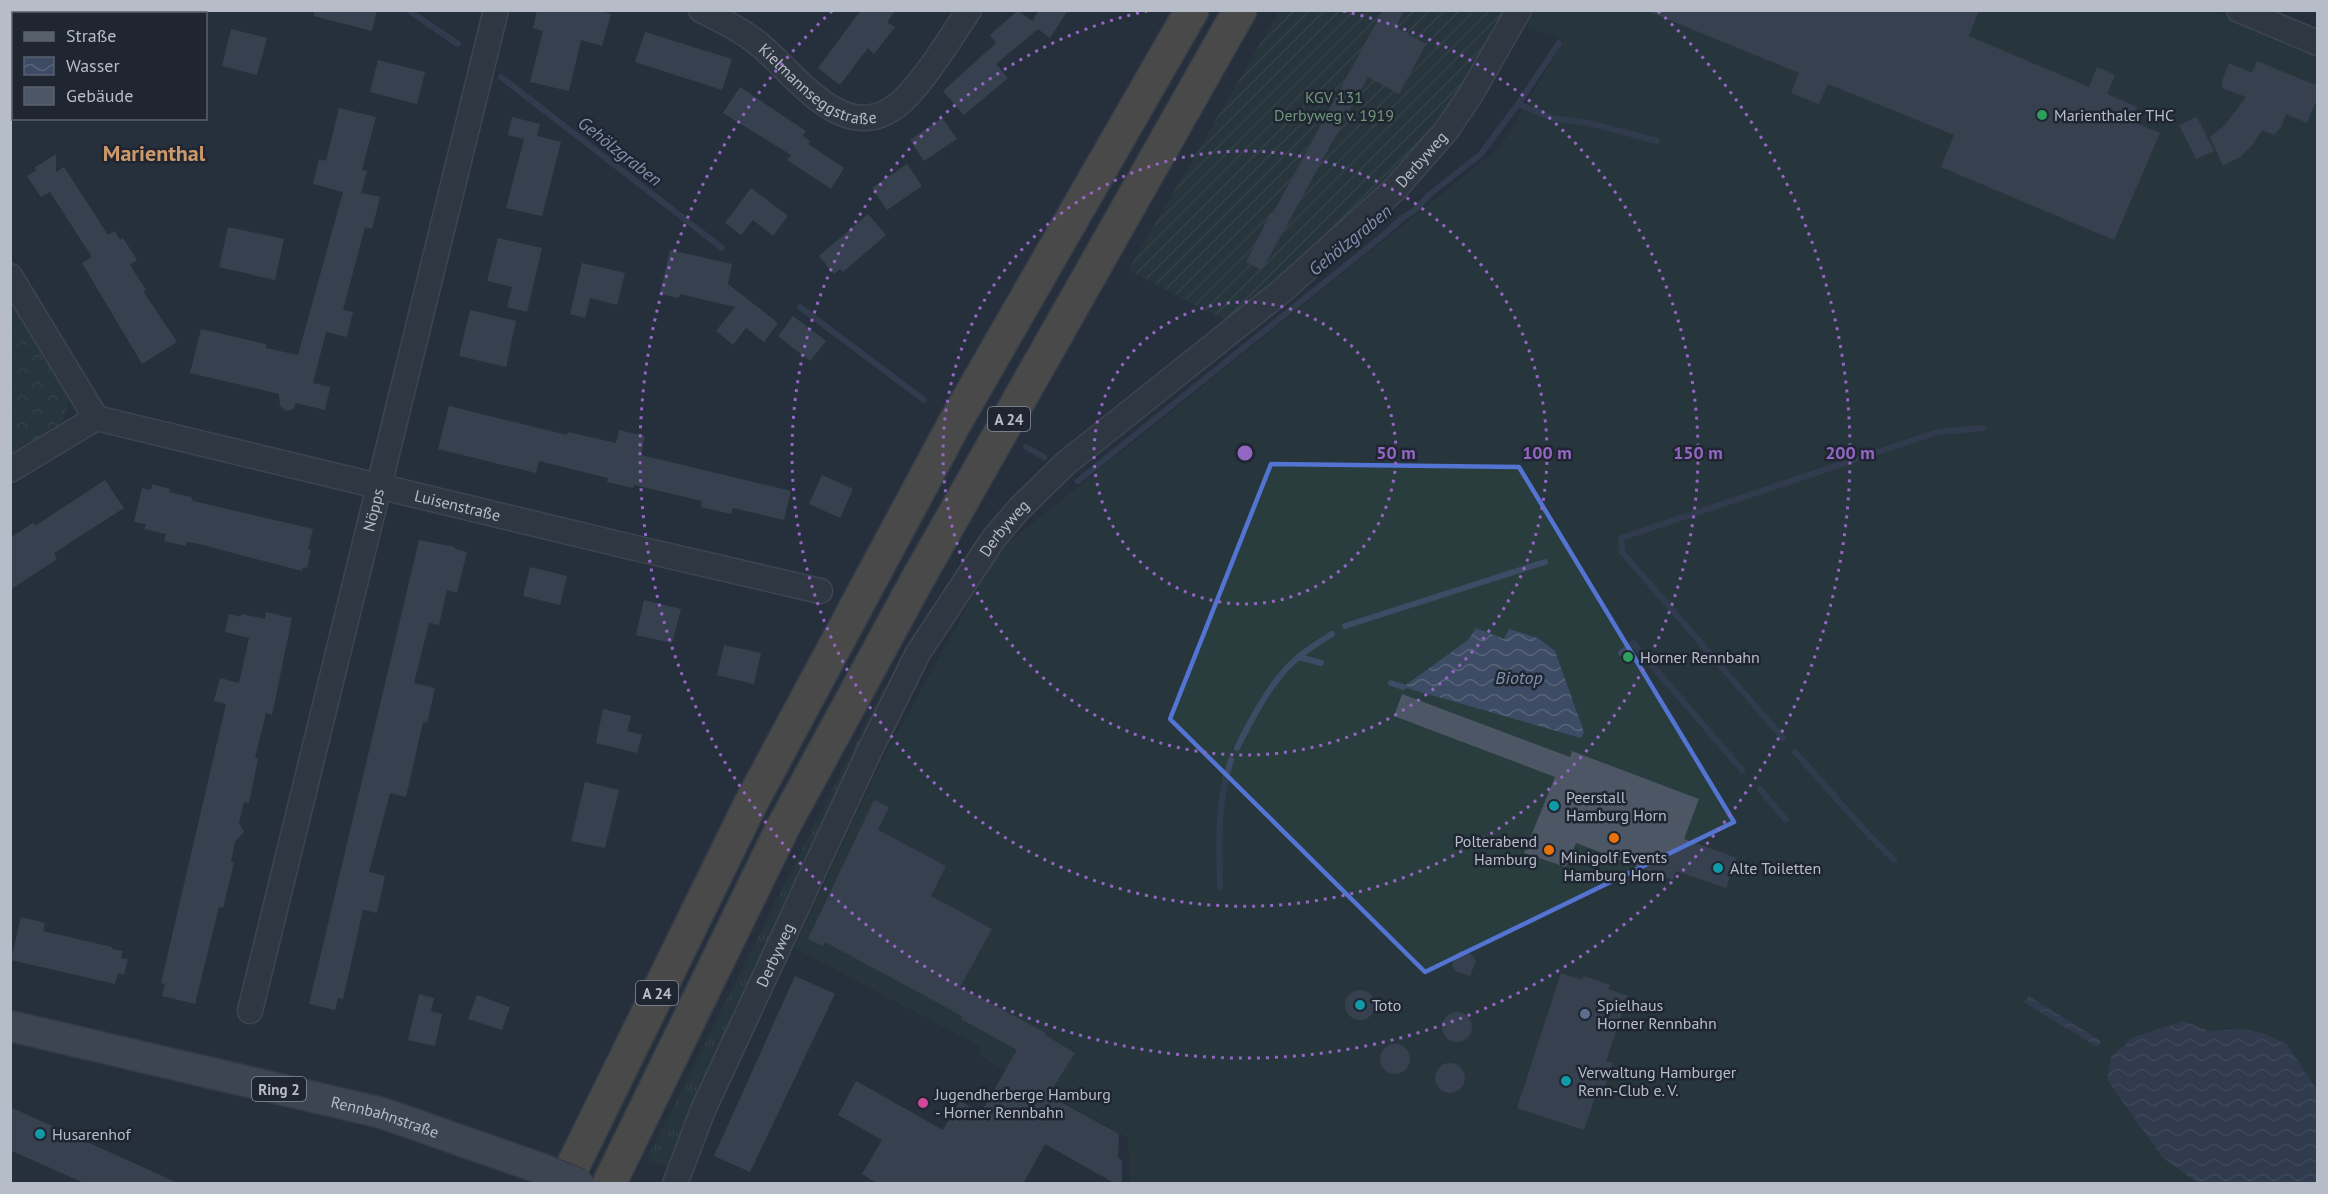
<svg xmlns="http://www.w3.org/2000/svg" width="2328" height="1194" font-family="'PT Sans',sans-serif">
	<defs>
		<pattern id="grass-tufts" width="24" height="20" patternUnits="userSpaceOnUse" patternTransform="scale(1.5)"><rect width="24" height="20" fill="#293c3e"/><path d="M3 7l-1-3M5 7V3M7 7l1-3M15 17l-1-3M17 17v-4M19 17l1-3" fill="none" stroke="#465658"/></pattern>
		<pattern id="forest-crowns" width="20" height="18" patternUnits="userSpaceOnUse" patternTransform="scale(1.5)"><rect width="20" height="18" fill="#293c3e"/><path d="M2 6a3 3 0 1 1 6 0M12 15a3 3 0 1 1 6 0" fill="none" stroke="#465658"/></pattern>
		<pattern id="garden-furrows" width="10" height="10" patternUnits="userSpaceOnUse" patternTransform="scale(1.5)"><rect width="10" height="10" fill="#293c3e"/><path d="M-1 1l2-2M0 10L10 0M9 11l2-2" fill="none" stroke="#465658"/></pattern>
		<pattern id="water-waves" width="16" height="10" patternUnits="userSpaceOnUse" patternTransform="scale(1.5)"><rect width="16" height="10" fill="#3d4c64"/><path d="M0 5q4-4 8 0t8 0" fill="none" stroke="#576479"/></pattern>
	</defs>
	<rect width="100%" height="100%" fill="#262f3c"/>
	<!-- grass -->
	<path fill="url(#grass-tufts)" d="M884,686l9,1 -219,482 -27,-10z"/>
	<!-- forest -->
	<path fill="url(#forest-crowns)" d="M10,293l58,99c2,42 -27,49 -58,70z"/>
	<!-- garden -->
	<path fill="url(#garden-furrows)" d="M1279,11h233l-47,79 -61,82 -174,151 -102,-53z"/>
	<!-- pitch -->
	<path fill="#293c3e" d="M1534,11h678l105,42v1130h-1187l-2,-45 -150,-83 3,-8 -187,-99 86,-184 119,-214 502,-404 62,-105 -36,-14z"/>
	<!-- water -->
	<g fill="url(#water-waves)">
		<path d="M1476,628l28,11 5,-10 29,9 17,13 29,81 -3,6 -178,-51 65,-47z"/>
		<path d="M2029,996l72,45 -4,6 -73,-45z"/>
		<path d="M2183,1021l27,10 32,-2 21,4 24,11 30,46v93h-119l-35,-25 -56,-78 4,-23 21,-19z"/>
	</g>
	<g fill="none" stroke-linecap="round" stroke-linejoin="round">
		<!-- stream -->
		<g stroke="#3d4c64" stroke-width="6">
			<path d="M408,10l50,34"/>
			<path d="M501,77l221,171"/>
			<path d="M1518,104l41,-61"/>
			<path d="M800,307l124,93"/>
			<path d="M1026,447l18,10"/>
			<path d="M1078,481l308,-248 15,-14 15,-10 13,-14 52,-41 37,-50 34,14 37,5 68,18"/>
			<path d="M1345,626l200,-64"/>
			<path d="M1621,653l12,-10 109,127"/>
			<path d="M1299,657l22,6"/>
			<path d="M1391,683l12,4"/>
			<path d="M1783,738l-161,-186 -1,-14 317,-106 45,-4"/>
			<path d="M1237,748c13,-26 30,-59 50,-80 13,-14 29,-24 45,-34"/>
			<path d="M1795,752l73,82 26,26"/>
			<path d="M1760,789l26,31"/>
			<path d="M1220,887c-1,-43 -3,-86 11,-127"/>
		</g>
	</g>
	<!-- building -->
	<g fill="#4c5665">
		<path d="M314,10h63l-5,21 -58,-15z"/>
		<path d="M537,10h61l13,4 -9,32 -21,-6 -12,51 -39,-9 13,-51 -10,-3z"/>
		<path d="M861,10h35l-9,12 8,5 -21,27 -6,-6 -28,37 -22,-17z"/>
		<path d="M1018,10l14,11 7,-11h29l-18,28 -12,-9 -42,35 12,14 -44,37 -21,-24 53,-48 -6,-8z"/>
		<path d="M1383,10h21l-8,17 30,17 -27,50 -31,-17 -106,193 -16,-8 24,-48 2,1 19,-35z"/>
		<path d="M1645,10h334l-10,26 120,51 8,-20 18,8 -8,19 30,13 -6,14 29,12 -46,107 -173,-73 13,-32 -126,-51 -9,20 -28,-11 8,-20z"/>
		<path d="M231,29l36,9 -10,37 -35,-9z"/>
		<path d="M645,32l87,27 -10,31 -87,-28z"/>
		<path d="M378,60l47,12 -8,32 -47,-12z"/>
		<path d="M2257,61l61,25v11l-11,26 -21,-9 -5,13 -7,8 -12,-5 -9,14 -13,13 -17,9 -13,-29 15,-12 21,-28 -24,-9v-7l7,-18 23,10z"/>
		<path d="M740,87l66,44 -3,5 7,5 -2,3 36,24 -13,21 -44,-29 4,-5 -68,-42z"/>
		<path d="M339,108l37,9 -14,53 5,1 -6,22 19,4 -8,32 -7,-2 -22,83 10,2 -6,25 -21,-5 -13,51 17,4 -5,23 -29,-7 -3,6 -7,2 -6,-5 -1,-12 -89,-21 11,-44 65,15v4l32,7 45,-163 -30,-8 6,-25 7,2z"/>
		<path d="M512,117l28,7 -3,12 24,6 -19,74 -36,-8 18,-69 -16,-4z"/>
		<path d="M2197,117l17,34 -18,8 -17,-34z"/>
		<path d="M942,118l15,21 -33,22 -14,-21z"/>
		<path d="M56,154v18l8,-5 44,68 7,-4 5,9 3,-2 14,22 -7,5 16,25 -3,1 34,51 -35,22 -60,-101 10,-6 -42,-65 -9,5 -14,-21 10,-6 -3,-2z"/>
		<path d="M907,164l15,22 -35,24 -15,-22z"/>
		<path d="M751,188l37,28 -15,20 -20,-16 -12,15 -16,-12z"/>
		<path d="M868,214l18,21 -43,37 -3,-3 -6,5 -15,-18z"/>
		<path d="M228,227l56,12 -9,41 -56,-13z"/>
		<path d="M498,238l44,10 -15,64 -20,-5 5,-20 -25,-6z"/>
		<path d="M670,250l62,14 -4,20 50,39 -14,19 -18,-14 -13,17 -17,-14 19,-24 -55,-13 -1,4 -19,-4z"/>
		<path d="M582,263l43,10 -8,32 -27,-7 -5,20 -15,-4z"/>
		<path d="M470,310l46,11 -10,46 -47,-11z"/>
		<path d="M793,316l33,25 -16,20 -32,-25z"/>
		<path d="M449,406l118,29 1,-3 48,11 3,-13 26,6 -4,19 150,36 -7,29 -51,-12 -2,6 -30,-7 1,-6 -68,-16 -1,3 -26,-6 1,-4 -69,-17 -3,12 -98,-24z"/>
		<path d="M822,475l31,14 -13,29 -31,-14z"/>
		<path d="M105,480l19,28 -70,45 3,6 -47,31v-52l23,-15 2,3z"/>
		<path d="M152,484l18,5 -1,3 22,5 2,4 120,28 -5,20 3,1 -4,18 -4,-1 -1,4 -107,-28 -8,-1 -1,4 -22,-5 2,-7 -22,-5 2,-5 -12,-2 8,-34 9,2z"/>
		<path d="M419,540l36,7v2l12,3 -10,41 -10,-3 -8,35 -10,-2 -15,60 21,5 -8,35 -4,-1 -17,75 -16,-4 -21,79 16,4 -8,37 -14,-3 -20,89 -5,-1 -3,12 -26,-6z"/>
		<path d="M530,567l37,9 -7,29 -37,-9z"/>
		<path d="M644,600l37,9 -9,34 -36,-8z"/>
		<path d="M266,612l26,6 -20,97 -6,-2 -11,45 3,1 -9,44 -5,-1 -5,21 5,9 -9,10 -4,20 3,1 -11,45 -4,-1 -24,97 -33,-8 3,-12 -4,-1 65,-279 -12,-3 6,-23 19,5 10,-45 -24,-6 4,-18 12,3 1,-3 23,5z"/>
		<path d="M724,645l37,8 -7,31 -37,-9z"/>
		<path d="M1402,694l168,63 2,-6 127,48 -15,40 53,19 -11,30 -50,-17 -3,9 -97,-37 -10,24 -42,-14 31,-76 -161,-61z"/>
		<path d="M603,709l28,7 -4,15 15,4 -5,18 -41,-10z"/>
		<path d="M585,782l34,8 -14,58 -34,-7z"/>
		<path d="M874,800l15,7 -11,23 68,36 -15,30 61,33 -32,58 86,46 -1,2 30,18 -27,42 71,39 -1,24 4,2v24h-6l-71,-40 -22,40h-145l-16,-10 20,-34 -44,-25 18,-34 87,49 17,-29 21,12 36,-63 -56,-31 1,-3 -9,-5 -128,-69 -2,4 -15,-7z"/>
		<path d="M21,917l24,6 -2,8 69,16v2l11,2 -2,7 7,1 -4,16 -6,-2 -3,11 -104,-24z"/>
		<path d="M1462,951l10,4 4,6 -6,15 -15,-5 -3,-6 4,-11z"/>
		<path d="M1561,973l21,7 2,-4 26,9 -2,4 20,7 -22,65 7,2 -13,37 -5,-2 -11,32 -67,-22z"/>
		<path d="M795,976l40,18 -85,178 -36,-16z"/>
		<circle cx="1360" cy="1005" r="15"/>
		<path d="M419,994l15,4 -3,13 11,3 -7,32 -27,-6z"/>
		<path d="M477,995l33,12 -8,23 -34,-11z"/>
		<circle cx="1457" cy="1027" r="15"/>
		<circle cx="1395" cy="1059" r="15"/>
		<circle cx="1450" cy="1078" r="15"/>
		<path d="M10,1107l117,53 53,24h-94l-76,-34z"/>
	</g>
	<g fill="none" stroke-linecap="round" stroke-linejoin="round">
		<!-- minor casing -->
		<g stroke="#585f6b" stroke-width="27">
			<g id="minor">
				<path id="s1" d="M701,10c20,10 42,21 59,35 38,32 86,104 140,58 23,-20 52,-67 69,-93"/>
				<path d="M2239,10l79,33"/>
				<path d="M10,276l86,142 -86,52"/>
				<path id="s2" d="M96,418l535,129 189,44"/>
				<path id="s3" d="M250,1011l246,-1001"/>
				<path id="s4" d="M675,1184l28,-74 166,-358 49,-99 76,-115 26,-30 46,-45 217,-173 112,-101 51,-58 25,-37 48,-84"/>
			</g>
		</g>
		<!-- major casing -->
		<g stroke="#434a56" stroke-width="33">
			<g id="major">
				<path id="s5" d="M10,1026l372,87 160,56"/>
			</g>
		</g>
		<!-- highway casing -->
		<g stroke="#454c58" stroke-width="36">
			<g id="highway">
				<path d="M564,1184l187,-381 202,-377 239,-416"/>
				<path d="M609,1184l173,-355 134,-247 324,-572"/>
			</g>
		</g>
		<!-- minor -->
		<use href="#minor" stroke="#3a414d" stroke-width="24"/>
		<!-- major -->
		<use href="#major" stroke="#58606c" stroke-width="30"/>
		<!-- highway -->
		<use href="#highway" stroke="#726957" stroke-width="33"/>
		<!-- major-bridge casing -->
		<g stroke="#434a56" stroke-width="33" stroke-linecap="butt">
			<path id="major-bridge" d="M542,1169l37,15"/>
		</g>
		<!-- major-bridge -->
		<use href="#major-bridge" stroke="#58606c" stroke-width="30"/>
	</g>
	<!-- marked area -->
	<path d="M0 0H2328V1194H0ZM1271,464l248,3 215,355 -309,150 -255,-253z" fill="#262f3c" fill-opacity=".55" fill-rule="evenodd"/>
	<path fill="none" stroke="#5374d2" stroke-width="4.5" stroke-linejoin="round" d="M1271,464l248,3 215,355 -309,150 -255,-253z"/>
	<!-- distance rings -->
	<g fill="none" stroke="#9366c3" stroke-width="3" stroke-dasharray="3 6">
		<circle cx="1245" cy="453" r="151"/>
		<circle cx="1245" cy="453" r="302"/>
		<path d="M1343 11A453 453 0 1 1 1147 11"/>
		<path d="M1658 11A605 605 0 1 1 832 11"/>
	</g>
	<!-- markers -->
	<g fill="#2e9e5b" stroke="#1f2632" stroke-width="2">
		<circle cx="2042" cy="115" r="6"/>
		<circle cx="1628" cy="657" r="6"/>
	</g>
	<g fill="#0f9aa8" stroke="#1f2632" stroke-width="2">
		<circle cx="1554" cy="806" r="6"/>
		<circle cx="1718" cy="868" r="6"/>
		<circle cx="1360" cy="1005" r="6"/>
		<circle cx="1566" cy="1081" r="6"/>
		<circle cx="40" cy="1134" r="6"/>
	</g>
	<g fill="#e8710a" stroke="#1f2632" stroke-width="2">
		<circle cx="1614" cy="838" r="6"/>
		<circle cx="1549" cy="850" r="6"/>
	</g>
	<circle fill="#5c6f8a" stroke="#1f2632" stroke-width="2" cx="1585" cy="1014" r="6"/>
	<circle fill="#d1479c" stroke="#1f2632" stroke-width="2" cx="923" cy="1103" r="6"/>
	<g text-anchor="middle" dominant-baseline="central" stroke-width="5" stroke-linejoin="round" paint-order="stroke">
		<!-- shield labels -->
		<g fill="#1f2632" stroke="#898f9b" stroke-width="1.5">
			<rect x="988" y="407" width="42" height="24" rx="4.5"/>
			<rect x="636" y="981" width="42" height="24" rx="4.5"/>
			<rect x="252" y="1077" width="54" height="24" rx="4.5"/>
		</g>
		<g font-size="15" font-weight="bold" fill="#b6bcc8">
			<text x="1009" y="419">A 24</text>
			<text x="657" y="993">A 24</text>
			<text x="279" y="1089">Ring 2</text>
		</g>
		<!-- street labels -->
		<g font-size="16" fill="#b6bcc8" stroke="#1f2632">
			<text stroke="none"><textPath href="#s1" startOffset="141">Kielmannseggstraße</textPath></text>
			<text stroke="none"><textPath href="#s4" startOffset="1294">Derbyweg</textPath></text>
			<text stroke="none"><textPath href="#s2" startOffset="372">Luisenstraße</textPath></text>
			<text stroke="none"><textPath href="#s3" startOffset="516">Nöpps</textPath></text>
			<text stroke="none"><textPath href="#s4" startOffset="736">Derbyweg</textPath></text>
			<text stroke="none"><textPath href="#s4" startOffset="250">Derbyweg</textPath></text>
			<text stroke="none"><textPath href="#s5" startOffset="386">Rennbahnstraße</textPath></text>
		</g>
		<!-- park labels -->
		<g font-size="16" fill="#6f9779" stroke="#1f2632">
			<text x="1334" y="97">KGV 131<tspan x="1334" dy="18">Derbyweg v. 1919</tspan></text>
		</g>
		<!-- poi labels -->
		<g font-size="16" fill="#b6bcc8" stroke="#1f2632" text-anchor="start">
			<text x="2054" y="115">Marienthaler THC</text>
			<text x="1640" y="657">Horner Rennbahn</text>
			<text x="1566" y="797">Peerstall<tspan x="1566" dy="18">Hamburg Horn</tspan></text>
			<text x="1537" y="841" text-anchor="end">Polterabend<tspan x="1537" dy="18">Hamburg</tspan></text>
			<text x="1614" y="857" text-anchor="middle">Minigolf Events<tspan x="1614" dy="18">Hamburg Horn</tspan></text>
			<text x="1730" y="868">Alte Toiletten</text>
			<text x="1372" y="1005">Toto</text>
			<text x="1597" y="1005">Spielhaus<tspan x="1597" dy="18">Horner Rennbahn</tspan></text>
			<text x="1578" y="1072">Verwaltung Hamburger<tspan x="1578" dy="18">Renn-Club e. V.</tspan></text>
			<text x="935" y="1094">Jugendherberge Hamburg<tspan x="935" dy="18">- Horner Rennbahn</tspan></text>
			<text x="52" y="1134">Husarenhof</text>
		</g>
		<!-- water labels -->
		<g font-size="18" font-style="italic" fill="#8091ad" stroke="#1f2632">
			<text transform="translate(620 151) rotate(38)">Gehölzgraben</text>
			<text transform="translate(1350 240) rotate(-39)">Gehölzgraben</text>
			<text x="1519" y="677">Biotop</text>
		</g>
		<!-- district labels -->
		<g font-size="22" font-weight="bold" fill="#cd996c" stroke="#1f2632">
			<text x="154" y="153">Marienthal</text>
		</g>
	</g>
	<circle cx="1245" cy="453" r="9" fill="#9366c3" stroke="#1f2632" stroke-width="3"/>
	<g font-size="18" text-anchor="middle" font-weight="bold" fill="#9366c3" stroke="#1f2632" stroke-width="5" stroke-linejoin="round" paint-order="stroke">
		<text x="1396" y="459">50 m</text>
		<text x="1547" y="459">100 m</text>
		<text x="1698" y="459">150 m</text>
		<text x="1850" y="459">200 m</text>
	</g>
	<!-- border -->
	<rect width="2328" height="1194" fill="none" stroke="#b6bcc8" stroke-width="24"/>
	<!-- legend -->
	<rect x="12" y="12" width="195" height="108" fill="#1f2632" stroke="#5b626e" stroke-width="1.5"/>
	<rect x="24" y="32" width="30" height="9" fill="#58606c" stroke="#5b626e" stroke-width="1.5"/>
	<text x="66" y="42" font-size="18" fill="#b6bcc8">Straße</text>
	<rect x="24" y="57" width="30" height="18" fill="url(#water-waves)" stroke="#5b626e" stroke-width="1.5"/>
	<text x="66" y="72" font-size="18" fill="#b6bcc8">Wasser</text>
	<rect x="24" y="87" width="30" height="18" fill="#4c5665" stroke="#5b626e" stroke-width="1.5"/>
	<text x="66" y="102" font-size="18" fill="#b6bcc8">Gebäude</text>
</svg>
